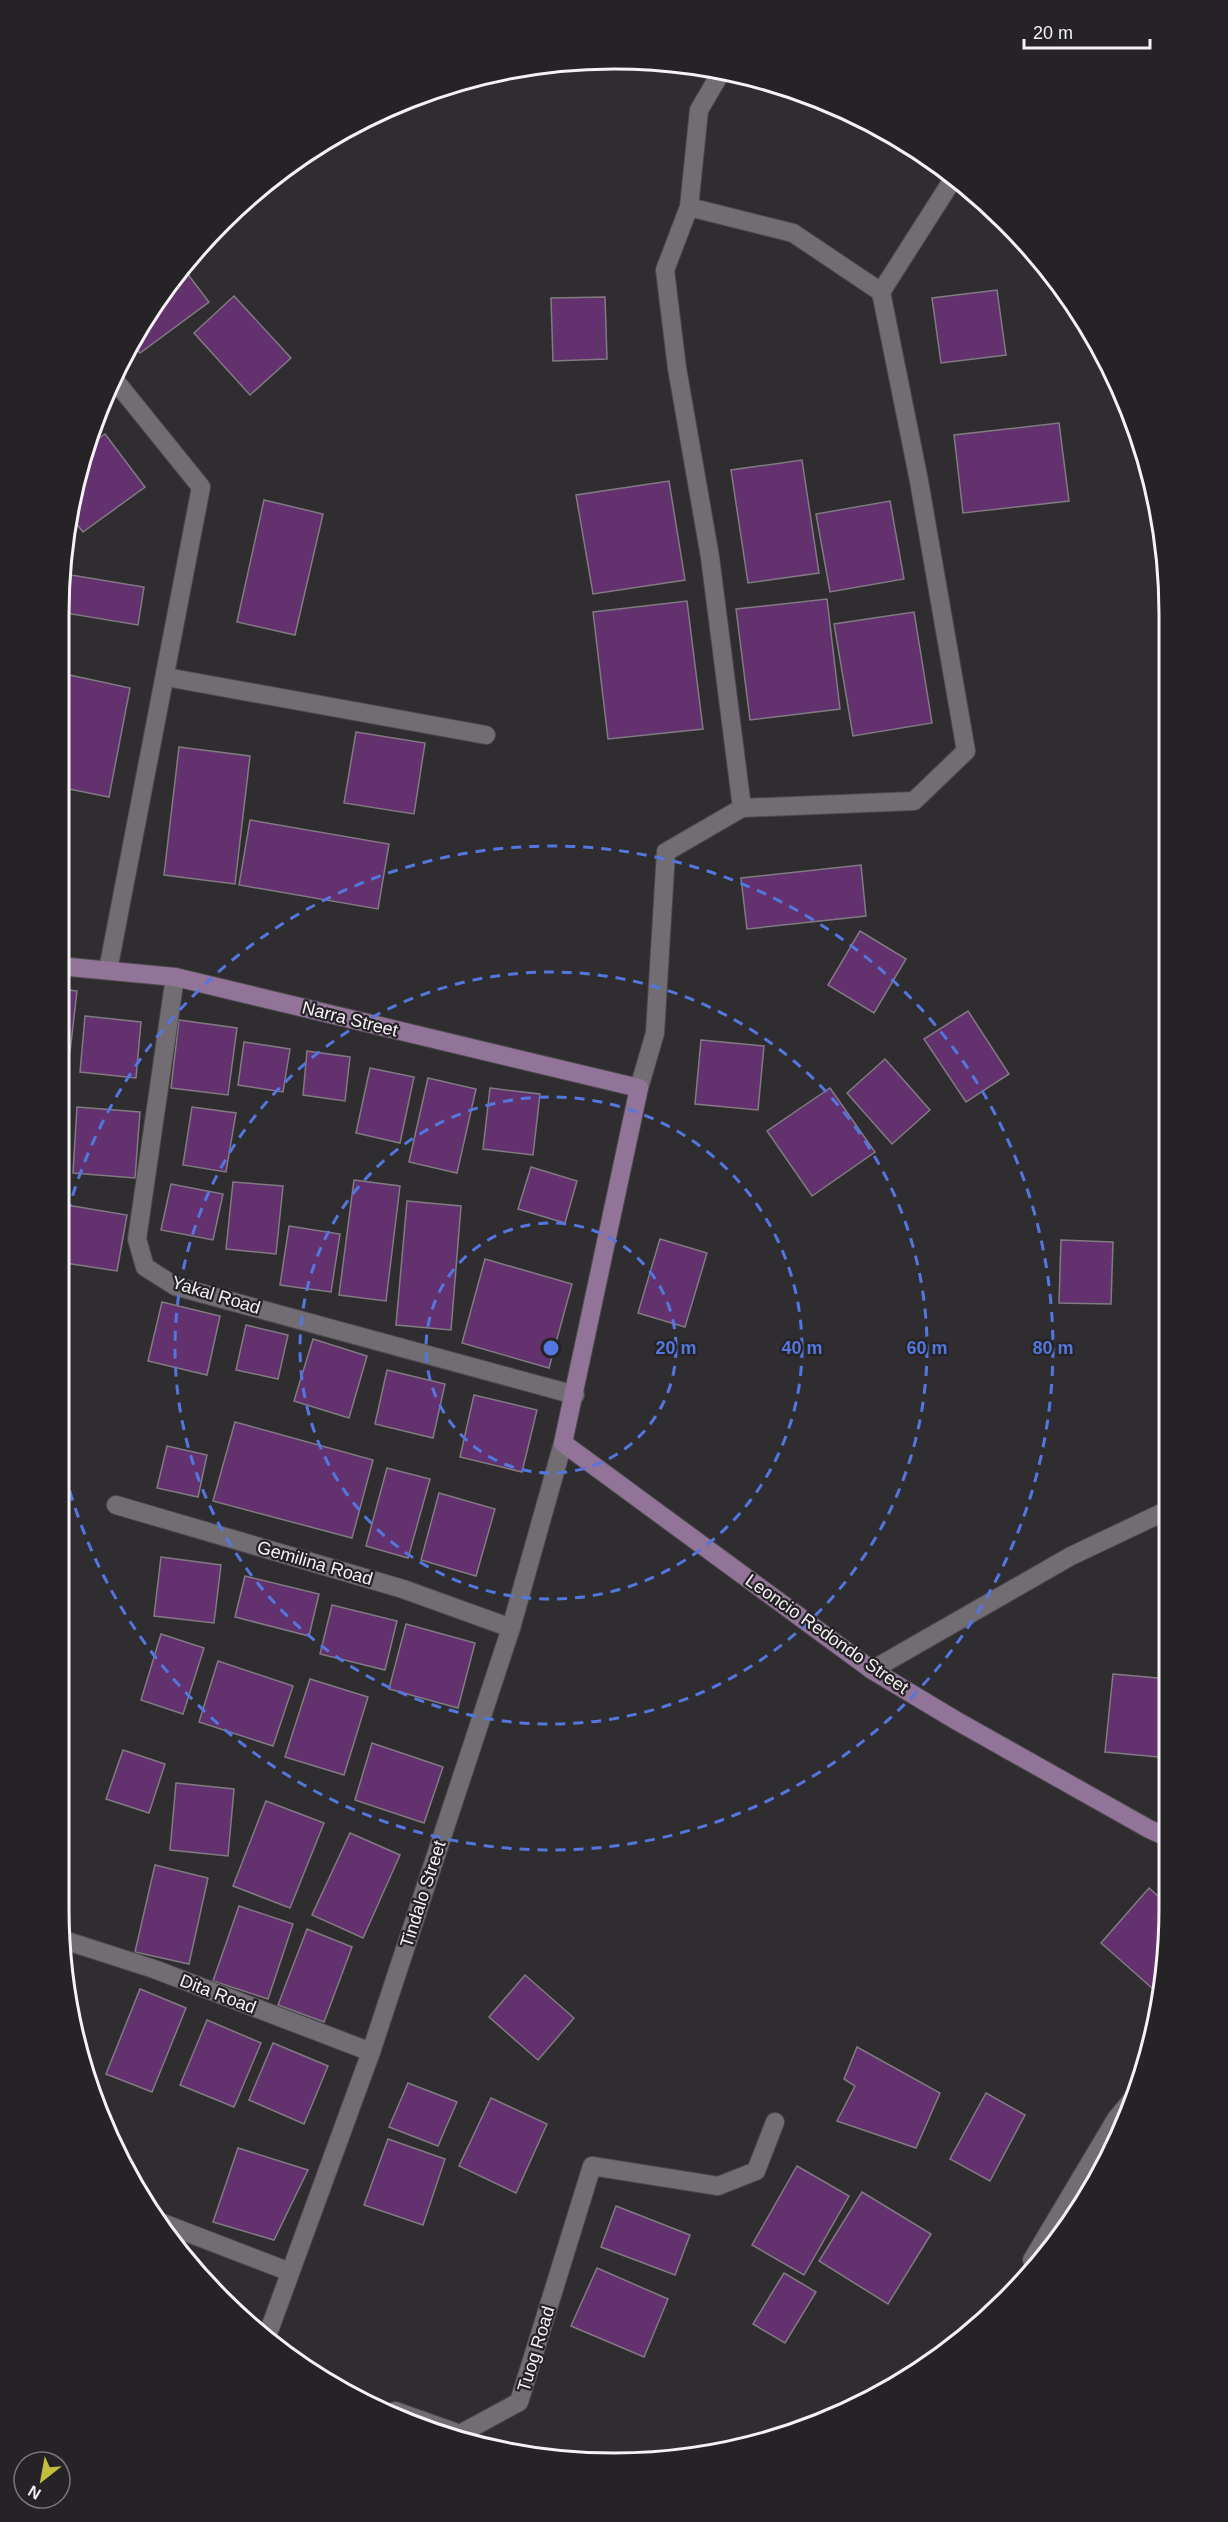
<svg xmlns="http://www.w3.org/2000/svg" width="1228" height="2522" font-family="Arial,sans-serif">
	<rect width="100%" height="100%" fill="#302d31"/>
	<!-- building -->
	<g fill="#62316e" stroke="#807b81" stroke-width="1.5">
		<path d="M183,268l26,34 -69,51 -8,-10 20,-38z"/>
		<path d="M997,290l9,65 -65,8 -9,-65z"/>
		<path d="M234,296l57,62 -41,37 -56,-62z"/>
		<path d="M605,297l2,62 -54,2 -2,-63z"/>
		<path d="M1059,423l10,78 -106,12 -9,-78z"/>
		<path d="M105,434l40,53 -62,45 -15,-19 1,-8 18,-58z"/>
		<path d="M802,460l17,113 -71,10 -17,-113z"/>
		<path d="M669,481l16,99 -92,14 -17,-99z"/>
		<path d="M264,500l59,14 -28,121 -58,-13z"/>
		<path d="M890,501l14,78 -74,13 -14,-78z"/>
		<path d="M65,574l79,13 -6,38 -79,-13z"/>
		<path d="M827,599l13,110 -90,11 -14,-111z"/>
		<path d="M687,601l16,128 -95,10 -15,-127z"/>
		<path d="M914,612l18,111 -79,13 -19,-112z"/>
		<path d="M65,674l65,14 -21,109 -50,-10v-79z"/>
		<path d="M356,732l69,11 -11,71 -70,-11z"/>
		<path d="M179,747l71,9 -15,128 -71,-9z"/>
		<path d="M250,820l139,24 -11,65 -139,-24z"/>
		<path d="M861,865l5,51 -119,13 -6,-51z"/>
		<path d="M860,931l46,28 -32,54 -46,-28z"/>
		<path d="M59,989l18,2 -7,61 -11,-1z"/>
		<path d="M968,1011l41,63 -43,28 -42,-63z"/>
		<path d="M85,1016l56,6 -5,56 -56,-6z"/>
		<path d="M179,1020l58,8 -9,67 -57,-7z"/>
		<path d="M701,1040l63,6 -6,64 -63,-6z"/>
		<path d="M244,1042l46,7 -7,43 -45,-7z"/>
		<path d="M307,1051l43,6 -5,44 -42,-6z"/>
		<path d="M885,1059l45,51 -38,34 -45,-51z"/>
		<path d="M370,1068l44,9 -14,66 -44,-10z"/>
		<path d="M428,1078l48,11 -19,84 -48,-11z"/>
		<path d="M490,1088l50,6 -7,61 -50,-6z"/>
		<path d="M830,1088l45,64 -63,44 -45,-65z"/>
		<path d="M77,1107l63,5 -5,66 -62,-5z"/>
		<path d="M192,1107l44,6 -10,59 -43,-7z"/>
		<path d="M59,1124l5,1 -5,29z"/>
		<path d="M531,1167l46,14 -12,42 -47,-14z"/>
		<path d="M354,1180l46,6 -14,115 -47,-6z"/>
		<path d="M233,1182l50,4 -7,68 -50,-5z"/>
		<path d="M171,1184l52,10 -10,46 -52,-10z"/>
		<path d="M407,1201l54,5 -10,124 -55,-5z"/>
		<path d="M61,1204l66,11 -10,56 -58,-9v-44z"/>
		<path d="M289,1226l51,8 -9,58 -51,-7z"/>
		<path d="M660,1239l47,14 -22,74 -47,-14z"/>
		<path d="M1061,1240l52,2 -2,62 -52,-1z"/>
		<path d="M485,1259l87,25 -23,84 -87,-25z"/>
		<path d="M162,1302l58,14 -13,59 -59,-14z"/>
		<path d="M246,1325l42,10 -10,44 -42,-9z"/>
		<path d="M313,1339l54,17 -18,62 -55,-17z"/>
		<path d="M387,1370l58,14 -12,54 -58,-14z"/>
		<path d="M474,1395l63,15 -15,62 -62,-15z"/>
		<path d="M235,1422l138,38 -21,78 -139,-37z"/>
		<path d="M167,1446l40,9 -9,42 -41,-9z"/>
		<path d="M387,1468l43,11 -22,79 -42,-12z"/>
		<path d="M439,1493l56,16 -19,67 -55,-16z"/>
		<path d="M161,1557l60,8 -7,58 -60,-7z"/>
		<path d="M245,1576l74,18 -10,42 -74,-19z"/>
		<path d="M332,1605l65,16 -12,49 -65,-16z"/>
		<path d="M406,1624l69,19 -17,65 -69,-19z"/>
		<path d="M161,1634l43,14 -21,66 -42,-14z"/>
		<path d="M218,1661l75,25 -20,60 -74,-24z"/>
		<path d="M1113,1674l56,5v79l-64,-6z"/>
		<path d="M310,1679l58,18 -24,78 -59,-18z"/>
		<path d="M372,1743l71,24 -19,56 -69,-23z"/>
		<path d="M123,1750l42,14 -16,49 -43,-14z"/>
		<path d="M176,1783l58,6 -6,67 -58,-6z"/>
		<path d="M266,1801l58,22 -34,85 -57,-22z"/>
		<path d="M350,1833l50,22 -37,83 -51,-23z"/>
		<path d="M155,1865l53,13 -19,86 -54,-12z"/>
		<path d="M1149,1888l20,18 -8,90 -60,-53z"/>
		<path d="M239,1906l54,18 -25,75 -55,-18z"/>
		<path d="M307,1929l45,18 -28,75 -46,-17z"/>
		<path d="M525,1975l49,43 -36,42 -49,-43z"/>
		<path d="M140,1989l46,19 -34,84 -46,-18z"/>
		<path d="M207,2020l54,23 -27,64 -54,-22z"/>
		<path d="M273,2043l55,23 -24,58 -55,-24z"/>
		<path d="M857,2047l83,46 -24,55 -79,-27 18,-35 -11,-7z"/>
		<path d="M408,2083l49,19 -19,44 -49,-19z"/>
		<path d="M986,2093l39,22 -35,66 -40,-22z"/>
		<path d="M491,2098l56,26 -31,69 -57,-27z"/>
		<path d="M388,2139l57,20 -22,66 -59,-20z"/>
		<path d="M238,2148l70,22 -34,70 -61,-18z"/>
		<path d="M797,2166l52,30 -45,79 -52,-30z"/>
		<path d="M862,2192l69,42 -43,70 -69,-43z"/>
		<path d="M616,2206l74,29 -15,40 -74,-28z"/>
		<path d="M597,2268l71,31 -24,58 -73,-31z"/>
		<path d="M784,2273l32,19 -31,51 -32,-19z"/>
	</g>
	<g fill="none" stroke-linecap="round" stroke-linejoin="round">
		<!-- lane casing -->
		<g stroke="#4d4a4e" stroke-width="20">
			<g id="lane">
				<path d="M160,2222l130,50"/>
				<path d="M1032,2260l84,-141 19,-23"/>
			</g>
		</g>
		<!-- street casing -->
		<g stroke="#4d4a4e" stroke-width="20">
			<g id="street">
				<path d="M689,207l104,26 88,59"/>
				<path d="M166,677l320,58"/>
				<path d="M742,808l172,-7 52,-50 -47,-270 -38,-189 74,-116"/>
				<path d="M108,970l93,-483 -88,-109"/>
				<path d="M175,977l-38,262 8,28 30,19 400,109"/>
				<path d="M639,1088l16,-55 11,-181 76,-44 -32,-251 -33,-189 -12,-98 24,-63 10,-97 24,-41"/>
				<path d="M116,1505l287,84 108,39"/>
				<path d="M872,1670l199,-114 97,-46"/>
				<path d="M64,1940l90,29 217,83"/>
				<path d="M266,2339l105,-287 140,-424 52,-185"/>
				<path d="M395,2411l65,23 59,-32 73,-236 126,20 38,-15 19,-49"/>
			</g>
		</g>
		<!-- secondary casing -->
		<g stroke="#4d4a4e" stroke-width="20">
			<path id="secondary" d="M59,966l116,11 464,111 -76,355 309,227 85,51 192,108 20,9"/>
		</g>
		<!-- lane -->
		<use href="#lane" stroke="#726d73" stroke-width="18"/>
		<!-- street -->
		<use href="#street" stroke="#726d73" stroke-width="18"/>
		<!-- secondary -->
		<use href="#secondary" stroke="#927499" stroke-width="18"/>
	</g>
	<!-- distance rings -->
	<g fill="none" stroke="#5377df" stroke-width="3" stroke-dasharray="10 8">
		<circle cx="551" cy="1348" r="125"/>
		<circle cx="551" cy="1348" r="251"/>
		<circle cx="551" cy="1348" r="376"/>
		<path d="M59 1248A502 502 0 1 1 59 1448"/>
	</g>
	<g text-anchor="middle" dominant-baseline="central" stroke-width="4.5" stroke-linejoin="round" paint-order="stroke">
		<!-- street labels -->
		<g font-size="18" fill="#f4f2f5" stroke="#262327">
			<text transform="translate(350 1019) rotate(14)">Narra Street</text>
			<text transform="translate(216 1295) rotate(17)">Yakal Road</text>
			<text transform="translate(315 1563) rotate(16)">Gemilina Road</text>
			<text transform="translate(827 1634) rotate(35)">Leoncio Redondo Street</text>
			<text transform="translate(423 1894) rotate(-72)">Tindalo Street</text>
			<text transform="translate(218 1994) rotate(21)">Dita Road</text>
			<text transform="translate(536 2349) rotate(-73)">Tuog Road</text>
		</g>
	</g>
	<!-- crop -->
	<path d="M0 0H1228V2522H0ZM614 69H614A545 545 0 0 1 1159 614V1908A545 545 0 0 1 614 2453H614A545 545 0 0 1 69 1908V614A545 545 0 0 1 614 69Z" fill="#262327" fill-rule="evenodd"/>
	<path fill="none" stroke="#f4f2f5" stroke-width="3" d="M614 69H614A545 545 0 0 1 1159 614V1908A545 545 0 0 1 614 2453H614A545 545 0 0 1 69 1908V614A545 545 0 0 1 614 69Z"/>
	<circle cx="551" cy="1348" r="9" fill="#5377df" stroke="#262327" stroke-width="3"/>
	<g font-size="18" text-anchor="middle" font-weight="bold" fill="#5377df" stroke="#262327" stroke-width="4.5" stroke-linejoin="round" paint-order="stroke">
		<text x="676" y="1354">20 m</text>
		<text x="802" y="1354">40 m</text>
		<text x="927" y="1354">60 m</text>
		<text x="1053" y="1354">80 m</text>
	</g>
	<!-- north arrow -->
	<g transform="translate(42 2480) rotate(211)"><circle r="28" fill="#262327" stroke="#787679" stroke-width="1.5"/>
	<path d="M0-4.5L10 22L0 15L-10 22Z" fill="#c3bd3f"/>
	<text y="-9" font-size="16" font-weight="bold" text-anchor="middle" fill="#f4f2f5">N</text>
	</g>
	<!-- scale -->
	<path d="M1024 39v9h126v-9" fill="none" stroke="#f4f2f5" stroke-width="3"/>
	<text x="1033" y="39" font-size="18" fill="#f4f2f5" stroke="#262327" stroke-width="4.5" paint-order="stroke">20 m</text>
</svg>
